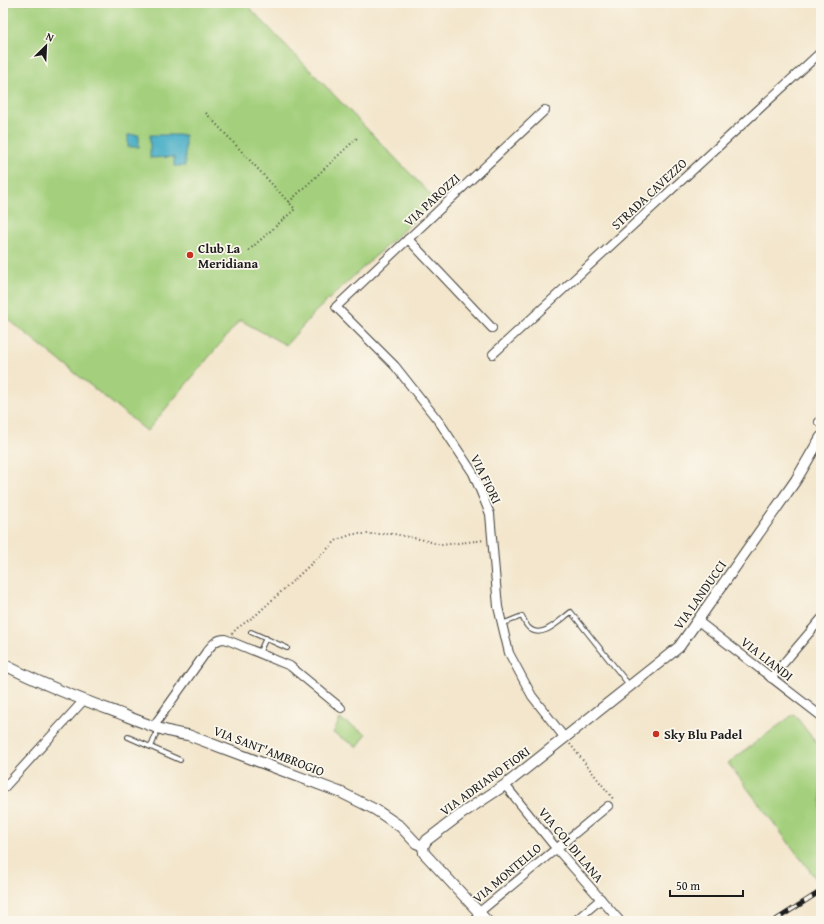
<svg xmlns="http://www.w3.org/2000/svg" width="824" height="924" font-family="'Gentium Book Plus',serif">
	<rect width="100%" height="100%" fill="#fbf7ec"/>
	<filter id="ink" filterUnits="userSpaceOnUse"><feTurbulence type="fractalNoise" baseFrequency=".025" numOctaves="2"/><feDisplacementMap in="SourceGraphic" scale="8" xChannelSelector="R" yChannelSelector="G"/><feConvolveMatrix kernelMatrix="1 2 1 2 8 2 1 2 1" color-interpolation-filters="sRGB"/></filter>
	<filter id="wash" filterUnits="userSpaceOnUse"><feTurbulence type="fractalNoise" baseFrequency=".012" numOctaves="4" result="noise"/><feDisplacementMap in="SourceGraphic" scale="16" xChannelSelector="R" yChannelSelector="G"/><feGaussianBlur stdDeviation="0.9" result="paint"/><feColorMatrix in="noise" values="0 0 0 0 0 0 0 0 0 0 0 0 0 0 0 0 0 1.4 0 .05"/><feComposite in="paint" operator="in"/></filter>
	<g filter="url(#wash)">
		<rect width="100%" height="100%" fill="#f3e6cc"/>
		<!-- green -->
		<g fill="#a4d07d" stroke="#60764c">
			<path d="M7,3h238l186,192 6,4 -122,113 -29,33 -46,-25 -93,111 -144,-116v-307z"/>
			<path d="M794,714l27,35v127l-4,4 -89,-117z"/>
			<path d="M340,719l26,15 -8,13 -25,-14z"/>
		</g>
		<!-- water -->
		<g fill="#48afc7" stroke="#326672">
			<rect x="128" y="135" width="11" height="12"/>
			<path d="M150,135h35v31h-11v-9l-24,1z"/>
		</g>
	</g>
	<g filter="url(#ink)">
		<g fill="none" stroke-linecap="round" stroke-linejoin="round">
			<!-- service casing -->
			<g stroke="#3c3a36" stroke-width="6">
				<g id="service">
					<path d="M502,624l20,-8c2,4 3,8 6,11 13,14 32,-7 43,-15l59,74"/>
					<path d="M251,632l36,16"/>
					<path d="M259,653l7,-15"/>
					<path d="M128,737l52,23"/>
					<path d="M151,747l7,-18"/>
				</g>
			</g>
			<!-- minor casing -->
			<g stroke="#3c3a36" stroke-width="10">
				<g id="minor">
					<path d="M545,110l-209,197 59,59 45,57 33,50 17,41 8,93 11,46 23,43 32,41"/>
					<path d="M408,239l84,89"/>
					<path d="M493,354l328,-302"/>
					<path d="M819,422l2,1"/>
					<path d="M698,621l123,95"/>
					<path d="M771,678l50,-59"/>
					<path d="M153,727l54,-76c5,-6 9,-12 18,-12l65,27 51,42"/>
					<path d="M505,785l51,63 64,73"/>
					<path d="M3,789l81,-89"/>
					<path d="M477,914l131,-108"/>
					<path d="M575,921l26,-22"/>
				</g>
			</g>
			<!-- tertiary casing -->
			<g stroke="#3c3a36" stroke-width="12">
				<g id="tertiary">
					<path d="M3,664c36,19 74,34 113,48 23,9 47,20 72,23l154,58 34,17 25,17 15,16 7,3"/>
					<path d="M423,846l4,-6 37,-28 41,-27 174,-138 117,-167 25,-43"/>
					<path d="M423,846l1,7 63,68"/>
				</g>
			</g>
			<!-- path -->
			<g stroke="#3c3a36" stroke-width="2" stroke-dasharray="1 3" stroke-linecap="butt">
				<path d="M206,113l89,96 -47,42"/>
				<path d="M289,202l69,-65"/>
				<path d="M232,634l4,-5 20,-14 81,-75 16,-6h41l30,6 17,5 44,-5"/>
				<path d="M570,744l44,56"/>
			</g>
			<!-- service -->
			<use href="#service" stroke="#fff" stroke-width="4"/>
			<!-- minor -->
			<use href="#minor" stroke="#fff" stroke-width="8"/>
			<!-- tertiary -->
			<use href="#tertiary" stroke="#fff" stroke-width="10"/>
			<!-- rail casing -->
			<g stroke="#1c1c1c" stroke-width="4.5">
				<path id="rail" d="M774,921l47,-30"/>
			</g>
			<!-- rail -->
			<use href="#rail" stroke="#fbf7ec" stroke-width="3" stroke-dasharray="9" stroke-linecap="butt"/>
		</g>
	</g>
	<!-- markers -->
	<g fill="#c8321e" stroke="#fbf7ec" stroke-width="1.5">
		<circle cx="190" cy="255" r="4"/>
		<circle cx="656" cy="734" r="4"/>
	</g>
	<g text-anchor="middle" dominant-baseline="central" stroke-width="3.5" stroke-linejoin="round" paint-order="stroke">
		<!-- street labels -->
		<g font-size="13" fill="#1c1c1c" stroke="#fbf7ec">
			<text transform="translate(649 194) rotate(-43)">STRADA CAVEZZO</text>
			<text transform="translate(432 200) rotate(-43)">VIA PAROZZI</text>
			<text transform="translate(486 479) rotate(64)">VIA FIORI</text>
			<text transform="translate(700 595) rotate(-55)">VIA LANDUCCI</text>
			<text transform="translate(767 659) rotate(38)">VIA LIANDI</text>
			<text transform="translate(269 751) rotate(21)">VIA SANT'AMBROGIO</text>
			<text transform="translate(485 781) rotate(-36)">VIA ADRIANO FIORI</text>
			<text transform="translate(571 845) rotate(50)">VIA COL DI LANA</text>
			<text transform="translate(507 873) rotate(-40)">VIA MONTELLO</text>
		</g>
		<!-- poi labels -->
		<g font-size="13" font-weight="bold" fill="#1c1c1c" stroke="#fbf7ec" text-anchor="start">
			<text x="198" y="248">Club La<tspan x="198" dy="15">Meridiana</tspan></text>
			<text x="664" y="734">Sky Blu Padel</text>
		</g>
	</g>
	<!-- margin -->
	<rect width="824" height="924" fill="none" stroke="#fbf7ec" stroke-width="16"/>
	<!-- north arrow -->
	<g transform="translate(46 46) rotate(24)" stroke="#fbf7ec" stroke-width="3" paint-order="stroke">
	<path d="M0-3L7 15L0 10L-7 15Z" fill="#1c1c1c"/>
	<text y="-6" font-size="11" font-weight="bold" text-anchor="middle" fill="#1c1c1c">N</text>
	</g>
	<!-- scale -->
	<path d="M670 890v6h73v-6" fill="none" stroke="#1c1c1c" stroke-width="2"/>
	<text x="676" y="890" font-size="12" fill="#1c1c1c" stroke="#fbf7ec" stroke-width="3" paint-order="stroke">50 m</text>
</svg>
